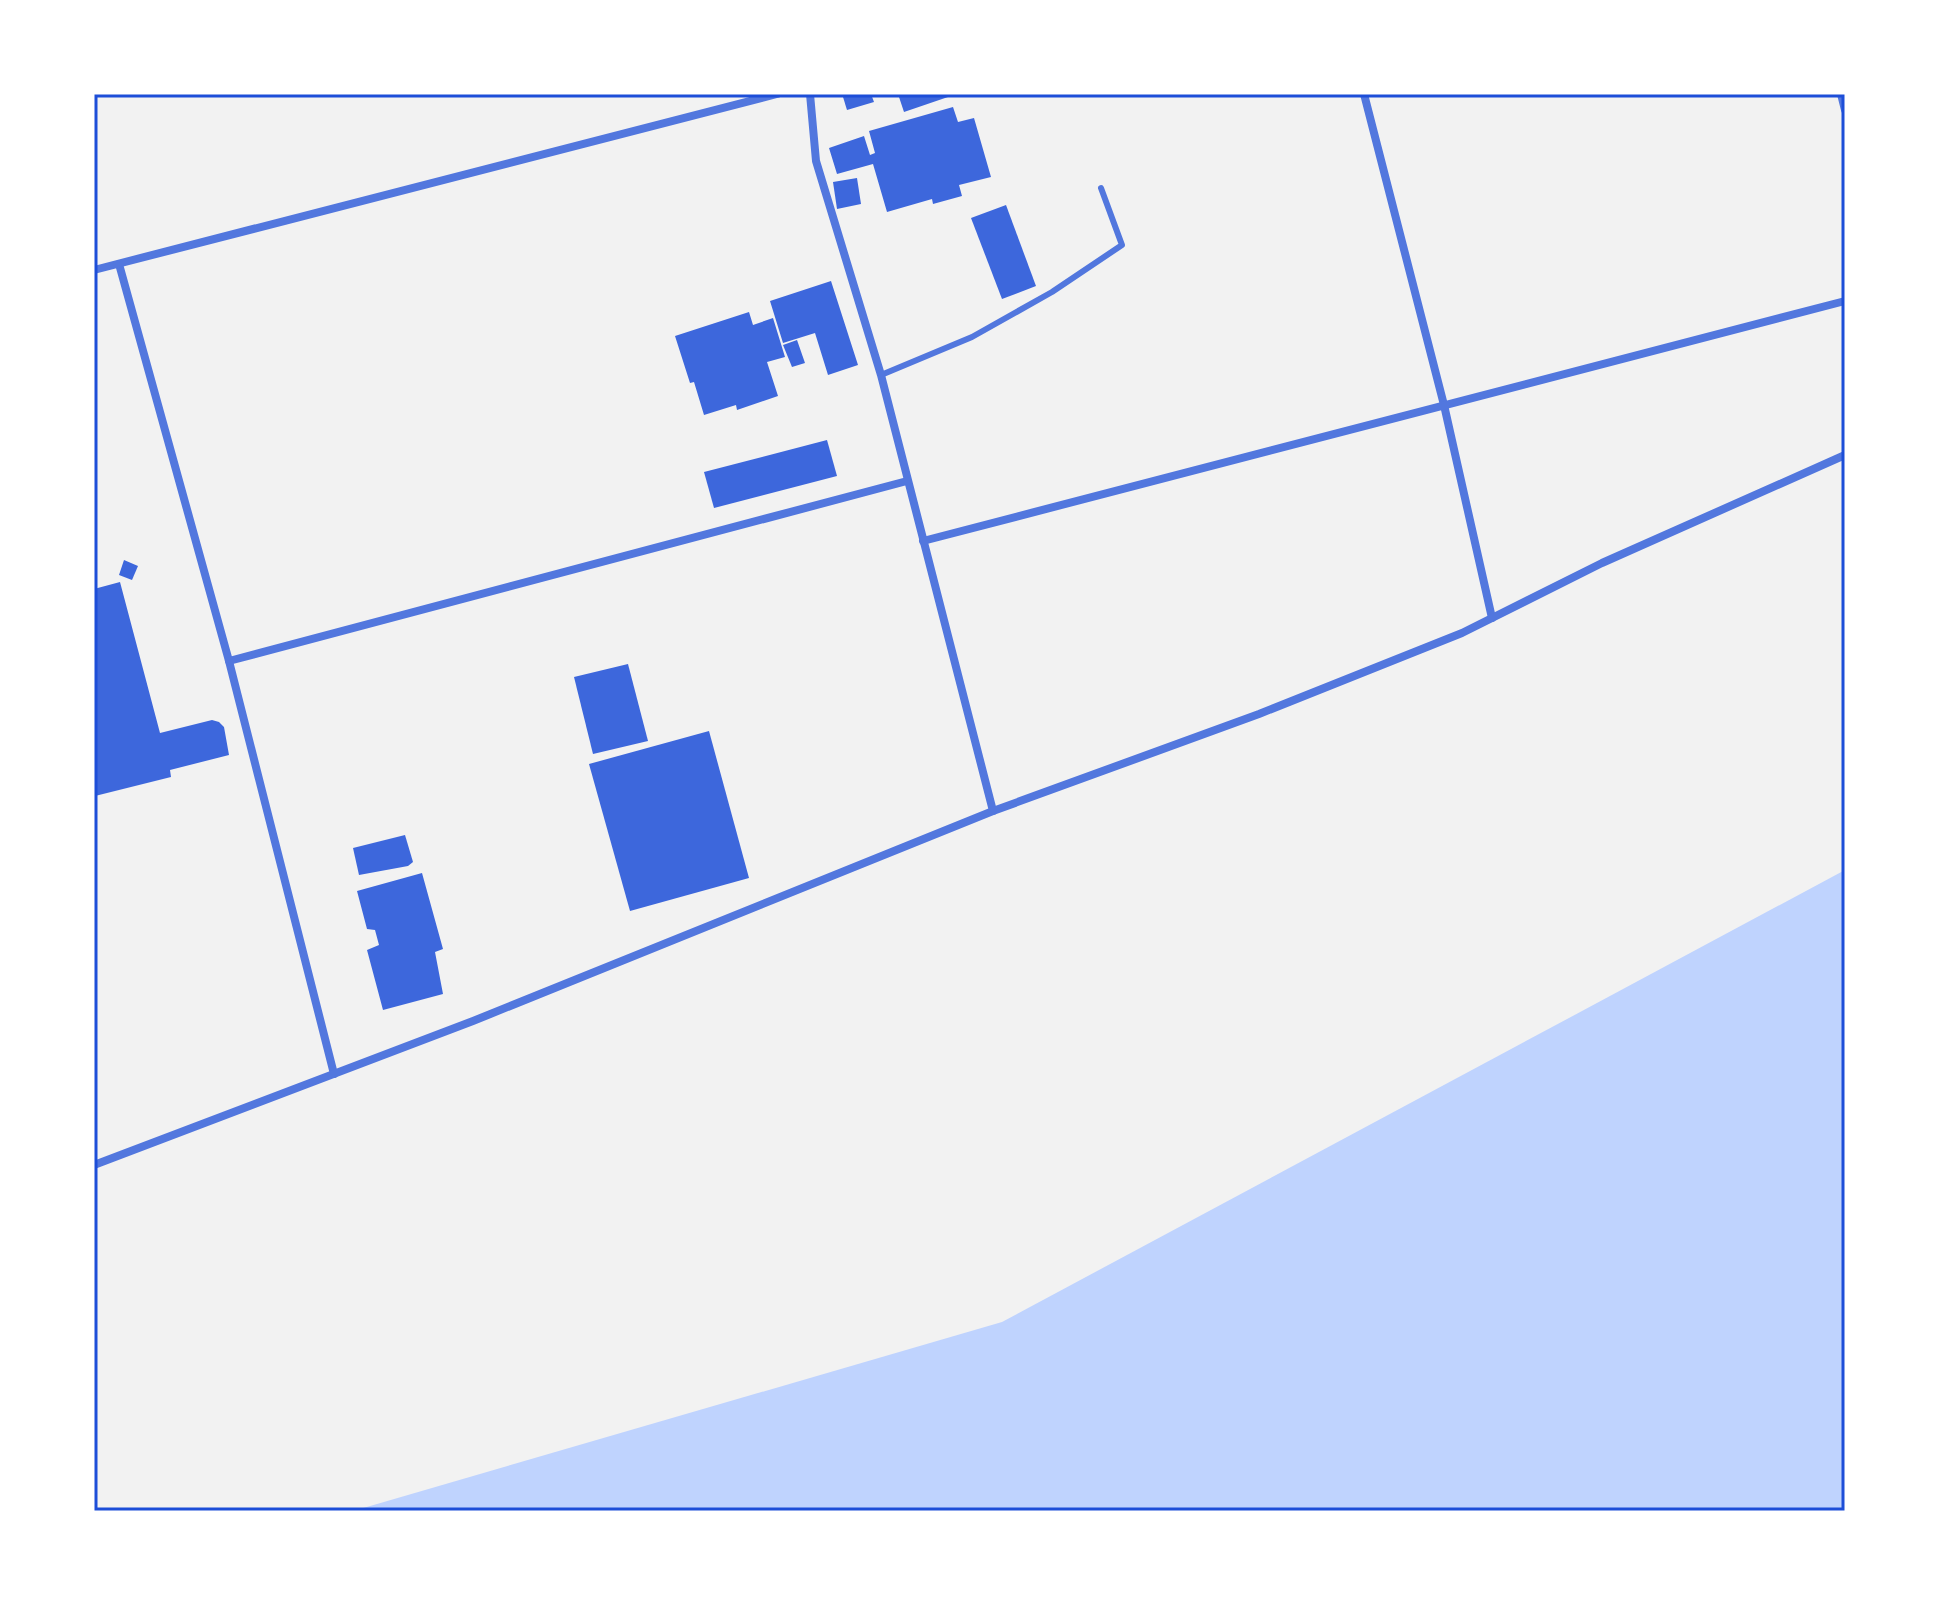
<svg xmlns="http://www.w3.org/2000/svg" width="1939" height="1605" font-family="'Varela Round',sans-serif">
	<rect width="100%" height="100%" fill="#f2f2f2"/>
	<!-- water -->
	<path fill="#bfd3fe" d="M1845,870v641h-1492l649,-189z"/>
	<!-- building -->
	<g fill="#3d67dc">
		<path d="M853,94h18l3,8 -27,8 -4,-13z"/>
		<path d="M898,94h49l1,3 -44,15z"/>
		<path d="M953,107l5,15 16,-4 17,59 -32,8 3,11 -29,8 -1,-5 -45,13 -14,-48 -36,10 -8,-26 35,-12 6,19 5,-2 -6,-22z"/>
		<path d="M857,178l4,26 -24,5 -4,-27z"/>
		<path d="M1006,205l30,81 -34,13 -31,-81z"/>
		<path d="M831,281l27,84 -30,10 -13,-42 -32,10 -13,-42z"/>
		<path d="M749,312l4,13 20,-7 12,39 -18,5 11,34 -41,14 -1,-5 -32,10 -10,-33 -4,1 -15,-47z"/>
		<path d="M797,340l8,23 -13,4 -9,-22z"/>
		<path d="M827,440l10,36 -123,32 -10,-36z"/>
		<path d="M124,560l14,6 -6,14 -13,-5z"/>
		<path d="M120,582l40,151 52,-13 7,2 5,5 5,28 -59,15 1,7 -76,19 -1,-207z"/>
		<path d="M628,664l20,77 -55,13 -19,-77z"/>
		<path d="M709,731l40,147 -119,33 -41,-147z"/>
		<path d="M405,835l8,27 -5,4 -49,9 -6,-27z"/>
		<path d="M422,873l21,76 -8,3 8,42 -60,16 -16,-60 12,-5 -4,-15 -8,-1 -10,-38z"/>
	</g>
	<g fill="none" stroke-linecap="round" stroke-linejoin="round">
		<!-- service -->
		<path stroke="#5277de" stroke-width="6" d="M881,375l91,-38 80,-45 70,-47 -21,-57"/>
		<!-- minor -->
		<g stroke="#5277de" stroke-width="8">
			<path d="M810,94l6,67 65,214 112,436"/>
			<path d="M1364,94l80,311 48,213"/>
			<path d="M1841,94l4,16"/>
			<path d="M119,264l110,397 105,413"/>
			<path d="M94,270l683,-176"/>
			<path d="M923,541l922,-240"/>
			<path d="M229,661l678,-180"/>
			<path d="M94,1165l379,-144 520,-210 266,-97 203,-81 140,-70 243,-108"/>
		</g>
	</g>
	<!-- border -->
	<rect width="1939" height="1605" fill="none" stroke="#ffffff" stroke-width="192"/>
	<rect x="96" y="96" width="1747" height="1413" fill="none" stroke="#1d4ed8" stroke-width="3"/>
</svg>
